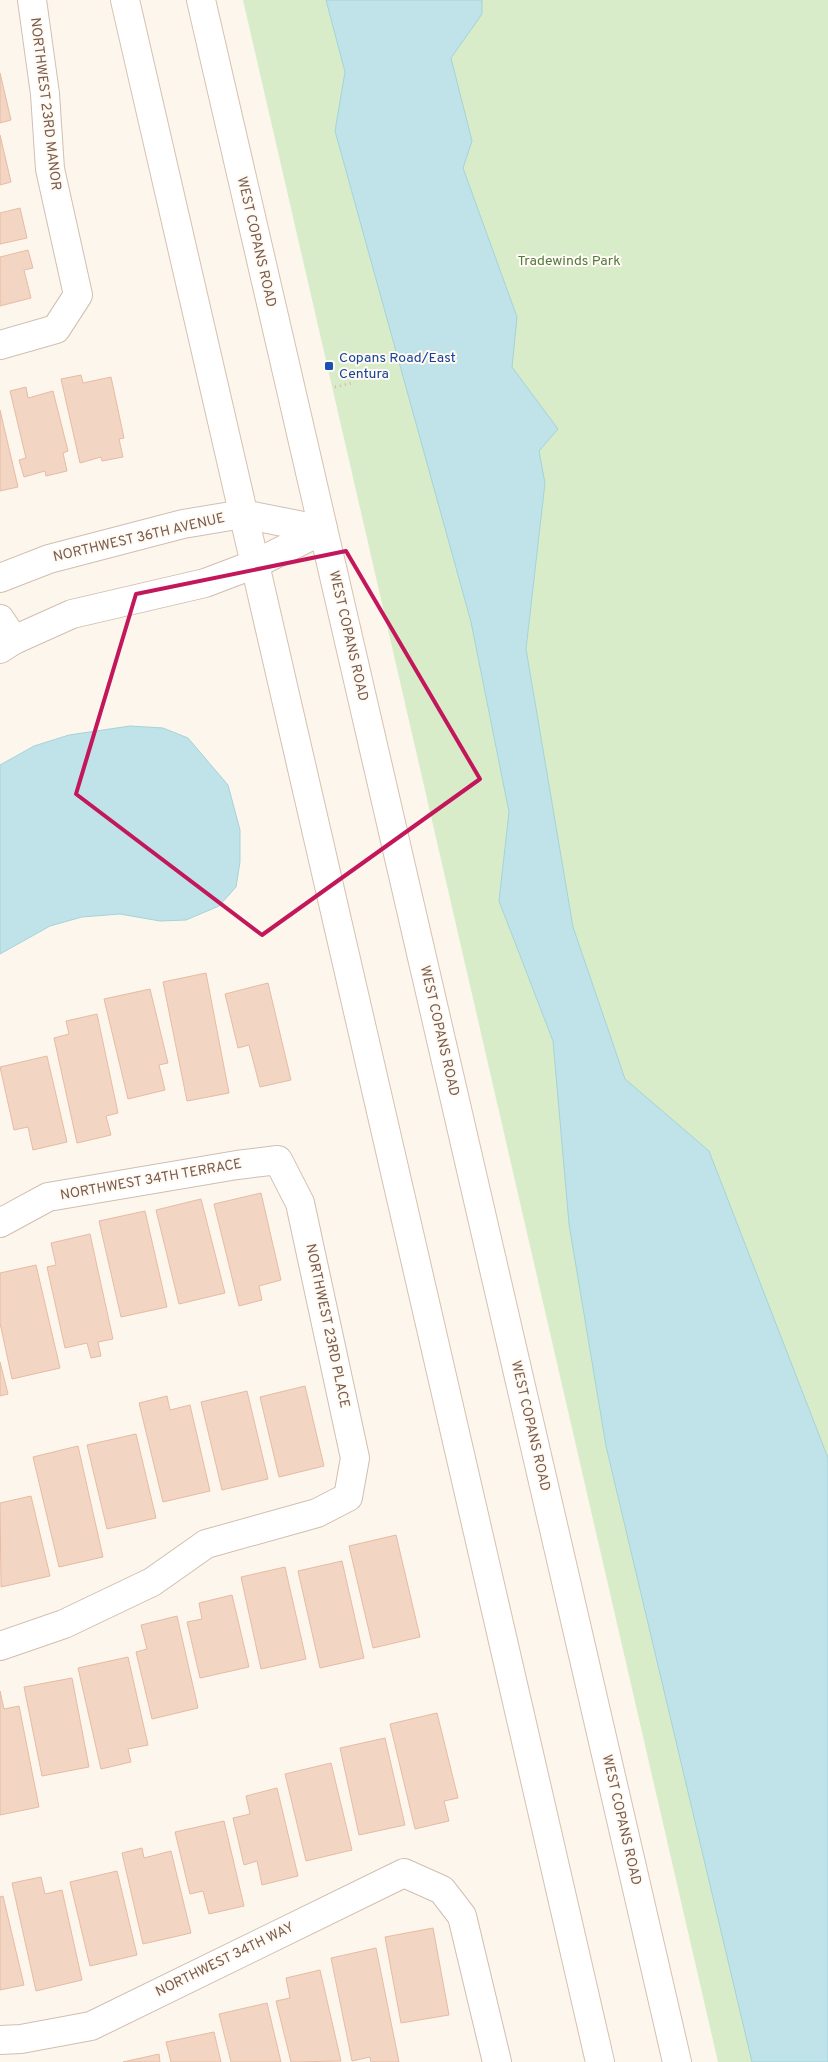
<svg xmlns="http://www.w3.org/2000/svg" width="828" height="2062" font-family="Overpass,sans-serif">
	<rect width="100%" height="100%" fill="#fdf6ec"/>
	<!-- green -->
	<path fill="#d8ecc9" d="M243,0h585v2062h-110z"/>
	<!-- water -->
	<g fill="#bfe3e8" stroke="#a5d3da">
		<path d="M326,0h156v14l-31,44 21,83 -9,27 54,149 -5,50 46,62 -19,22 6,32 -19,166 47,278 52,152 84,72 119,307v604h-76l-146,-616 -37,-222 -16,-183 -54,-140 10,-89 -38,-190 -136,-491 10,-59z"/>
		<path d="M130,726l33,2 25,10 40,47 12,45v32l-4,25 -17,19 -33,14 -26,1 -40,-7 -38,3 -32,9 -50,28v-189l34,-19 35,-11z"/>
	</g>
	<!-- building -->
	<g fill="#f3d5c3" stroke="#e6bba3">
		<path d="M0,73l11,47 -11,3z"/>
		<path d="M0,135l11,47 -11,3z"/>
		<path d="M20,208l7,30 -27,6v-31z"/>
		<path d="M28,250l5,18 -9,2 7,28 -31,8v-49z"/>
		<path d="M81,375l2,8 28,-6 13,61 -5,1 4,18 -21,4 -1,-4 -21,6 -19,-84z"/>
		<path d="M26,387l2,11 25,-7 15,60 -5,2 4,18 -21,5 -1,-5 -21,6 -5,-17 7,-2 -16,-67z"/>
		<path d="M0,410l18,77 -18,4z"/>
		<path d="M206,973l23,120 -42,8 -24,-119z"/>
		<path d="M268,983l23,97 -31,7 -11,-42 -11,3 -13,-54z"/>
		<path d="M150,989l18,74 -9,2 6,25 -37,9 -24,-100z"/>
		<path d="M97,1014l21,99 -12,3 5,19 -34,8 -23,-105 15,-4 -3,-13z"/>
		<path d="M47,1056l20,86 -34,8 -5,-23 -14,3 -14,-63z"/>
		<path d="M261,1193l20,87 -22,6 3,14 -23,6 -25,-102z"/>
		<path d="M201,1199l24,94 -46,11 -23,-94z"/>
		<path d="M145,1211l22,96 -46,10 -22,-96z"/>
		<path d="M90,1234l23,105 -15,3 3,14 -10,2 -4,-15 -22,5 -18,-81 9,-2 -5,-22z"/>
		<path d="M36,1265l24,103 -48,11 -12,-56v-50z"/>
		<path d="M0,1362l8,32 -8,2z"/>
		<path d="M305,1386l19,80 -45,11 -19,-80z"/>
		<path d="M247,1391l21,88 -46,11 -21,-88z"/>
		<path d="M167,1396l3,14 20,-5 20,86 -47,11 -24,-99z"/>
		<path d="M136,1434l20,84 -49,11 -20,-84z"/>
		<path d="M78,1446l25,111 -44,10 -26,-110z"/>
		<path d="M31,1496l19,80 -49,11 -1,-84z"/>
		<path d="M396,1535l24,102 -47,11 -24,-102z"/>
		<path d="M342,1561l22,97 -44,10 -22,-97z"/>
		<path d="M285,1567l21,92 -45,10 -20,-92z"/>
		<path d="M232,1595l17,72 -49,11 -13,-56 15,-3 -3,-16z"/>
		<path d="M177,1616l21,92 -46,11 -16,-67 11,-3 -6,-24z"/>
		<path d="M128,1657l20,88 -20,4 3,13 -30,7 -23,-101z"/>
		<path d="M72,1678l17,89 -47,9 -18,-89z"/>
		<path d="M0,1691l4,18 15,-3 20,101 -39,8z"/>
		<path d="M437,1713l21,85 -14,3 5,20 -34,8 -25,-105z"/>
		<path d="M385,1738l20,87 -46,10 -19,-87z"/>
		<path d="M331,1763l21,87 -46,11 -21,-87z"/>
		<path d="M277,1788l21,88 -36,9 -5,-24 -13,4 -11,-47 17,-4 -4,-18z"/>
		<path d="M224,1821l20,85 -35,8 -6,-23 -13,3 -15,-62z"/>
		<path d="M142,1848l2,10 27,-7 20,82 -48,11 -21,-91z"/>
		<path d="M117,1871l20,84 -47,11 -20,-84z"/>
		<path d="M41,1877l4,17 17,-4 20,90 -46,11 -24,-108z"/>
		<path d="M3,1896l21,89 -24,5v-93z"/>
		<path d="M433,1928l16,87 -48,8 -16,-86z"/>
		<path d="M376,1948l23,114h-28l-1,-5 -18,4 -21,-103z"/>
		<path d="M320,1970l21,91 -50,1 -15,-61 14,-3 -4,-20z"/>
		<path d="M267,2003l14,59h-50l-12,-48z"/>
		<path d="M214,2032l7,30h-50l-5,-20z"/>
		<path d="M159,2054l1,8h-37z"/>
	</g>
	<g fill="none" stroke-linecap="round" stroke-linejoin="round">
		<!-- street casing -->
		<g stroke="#d1beb0" stroke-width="30">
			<g id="street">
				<path d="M0,345l56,-16 22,-34 -28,-126 -5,-75 -13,-94"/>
				<path d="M0,578l49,-19 134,-35 60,-10 80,16"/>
				<path d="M0,619l14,21"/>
				<path d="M0,649l14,-9 58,-26 133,-31 50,-19 68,-34"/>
				<path d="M0,1223l48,-26 189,-32 41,-5 22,43 55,255 -7,39 -31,16 -111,31 -54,38 -88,42 -64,22"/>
				<path d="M0,2040l21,-1 70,-13 313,-153 38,17 20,26 35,146"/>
			</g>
		</g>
		<!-- secondary casing -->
		<g stroke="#d6c0b0" stroke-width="30">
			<g id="secondary">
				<path d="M125,0l475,2062"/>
				<path d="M201,0l476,2062"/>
			</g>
		</g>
		<!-- path -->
		<path stroke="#d9b8a5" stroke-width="3" stroke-dasharray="1 4" stroke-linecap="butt" d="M335,387l17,-4"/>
		<!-- street -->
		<use href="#street" stroke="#fff" stroke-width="28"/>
		<!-- secondary -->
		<use href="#secondary" stroke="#fff" stroke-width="28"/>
	</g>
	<!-- marked area -->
	<path fill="none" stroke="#c2185b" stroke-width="4" stroke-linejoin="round" d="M346,551l134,228 -218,156 -186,-141 60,-200z"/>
	<!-- markers -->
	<rect fill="#1a4fb4" stroke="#fffaf3" stroke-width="2" x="324" y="361" width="10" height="10" rx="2.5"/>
	<g text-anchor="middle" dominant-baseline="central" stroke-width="4" stroke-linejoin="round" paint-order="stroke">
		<!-- street labels -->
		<g font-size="14" fill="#7a5c4d" stroke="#fffaf3">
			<text transform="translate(45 104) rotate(83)">NORTHWEST 23RD MANOR</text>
			<text transform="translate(256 242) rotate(77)">WEST COPANS ROAD</text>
			<text transform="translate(139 538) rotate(-13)">NORTHWEST 36TH AVENUE</text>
			<text transform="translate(348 636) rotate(77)">WEST COPANS ROAD</text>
			<text transform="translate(439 1031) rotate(77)">WEST COPANS ROAD</text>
			<text transform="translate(151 1180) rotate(-10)">NORTHWEST 34TH TERRACE</text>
			<text transform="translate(327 1326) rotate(78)">NORTHWEST 23RD PLACE</text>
			<text transform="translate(530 1426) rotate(77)">WEST COPANS ROAD</text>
			<text transform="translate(621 1820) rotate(77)">WEST COPANS ROAD</text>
			<text transform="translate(225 1960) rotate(-26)">NORTHWEST 34TH WAY</text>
		</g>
		<!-- park labels -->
		<g font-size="14" fill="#537a41" stroke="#fffaf3">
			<text x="569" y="261">Tradewinds Park</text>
		</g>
		<!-- transit labels -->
		<g font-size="14" fill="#164399" stroke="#fffaf3" text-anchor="start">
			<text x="339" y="358">Copans Road/East<tspan x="339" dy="16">Centura</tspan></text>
		</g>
	</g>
</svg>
